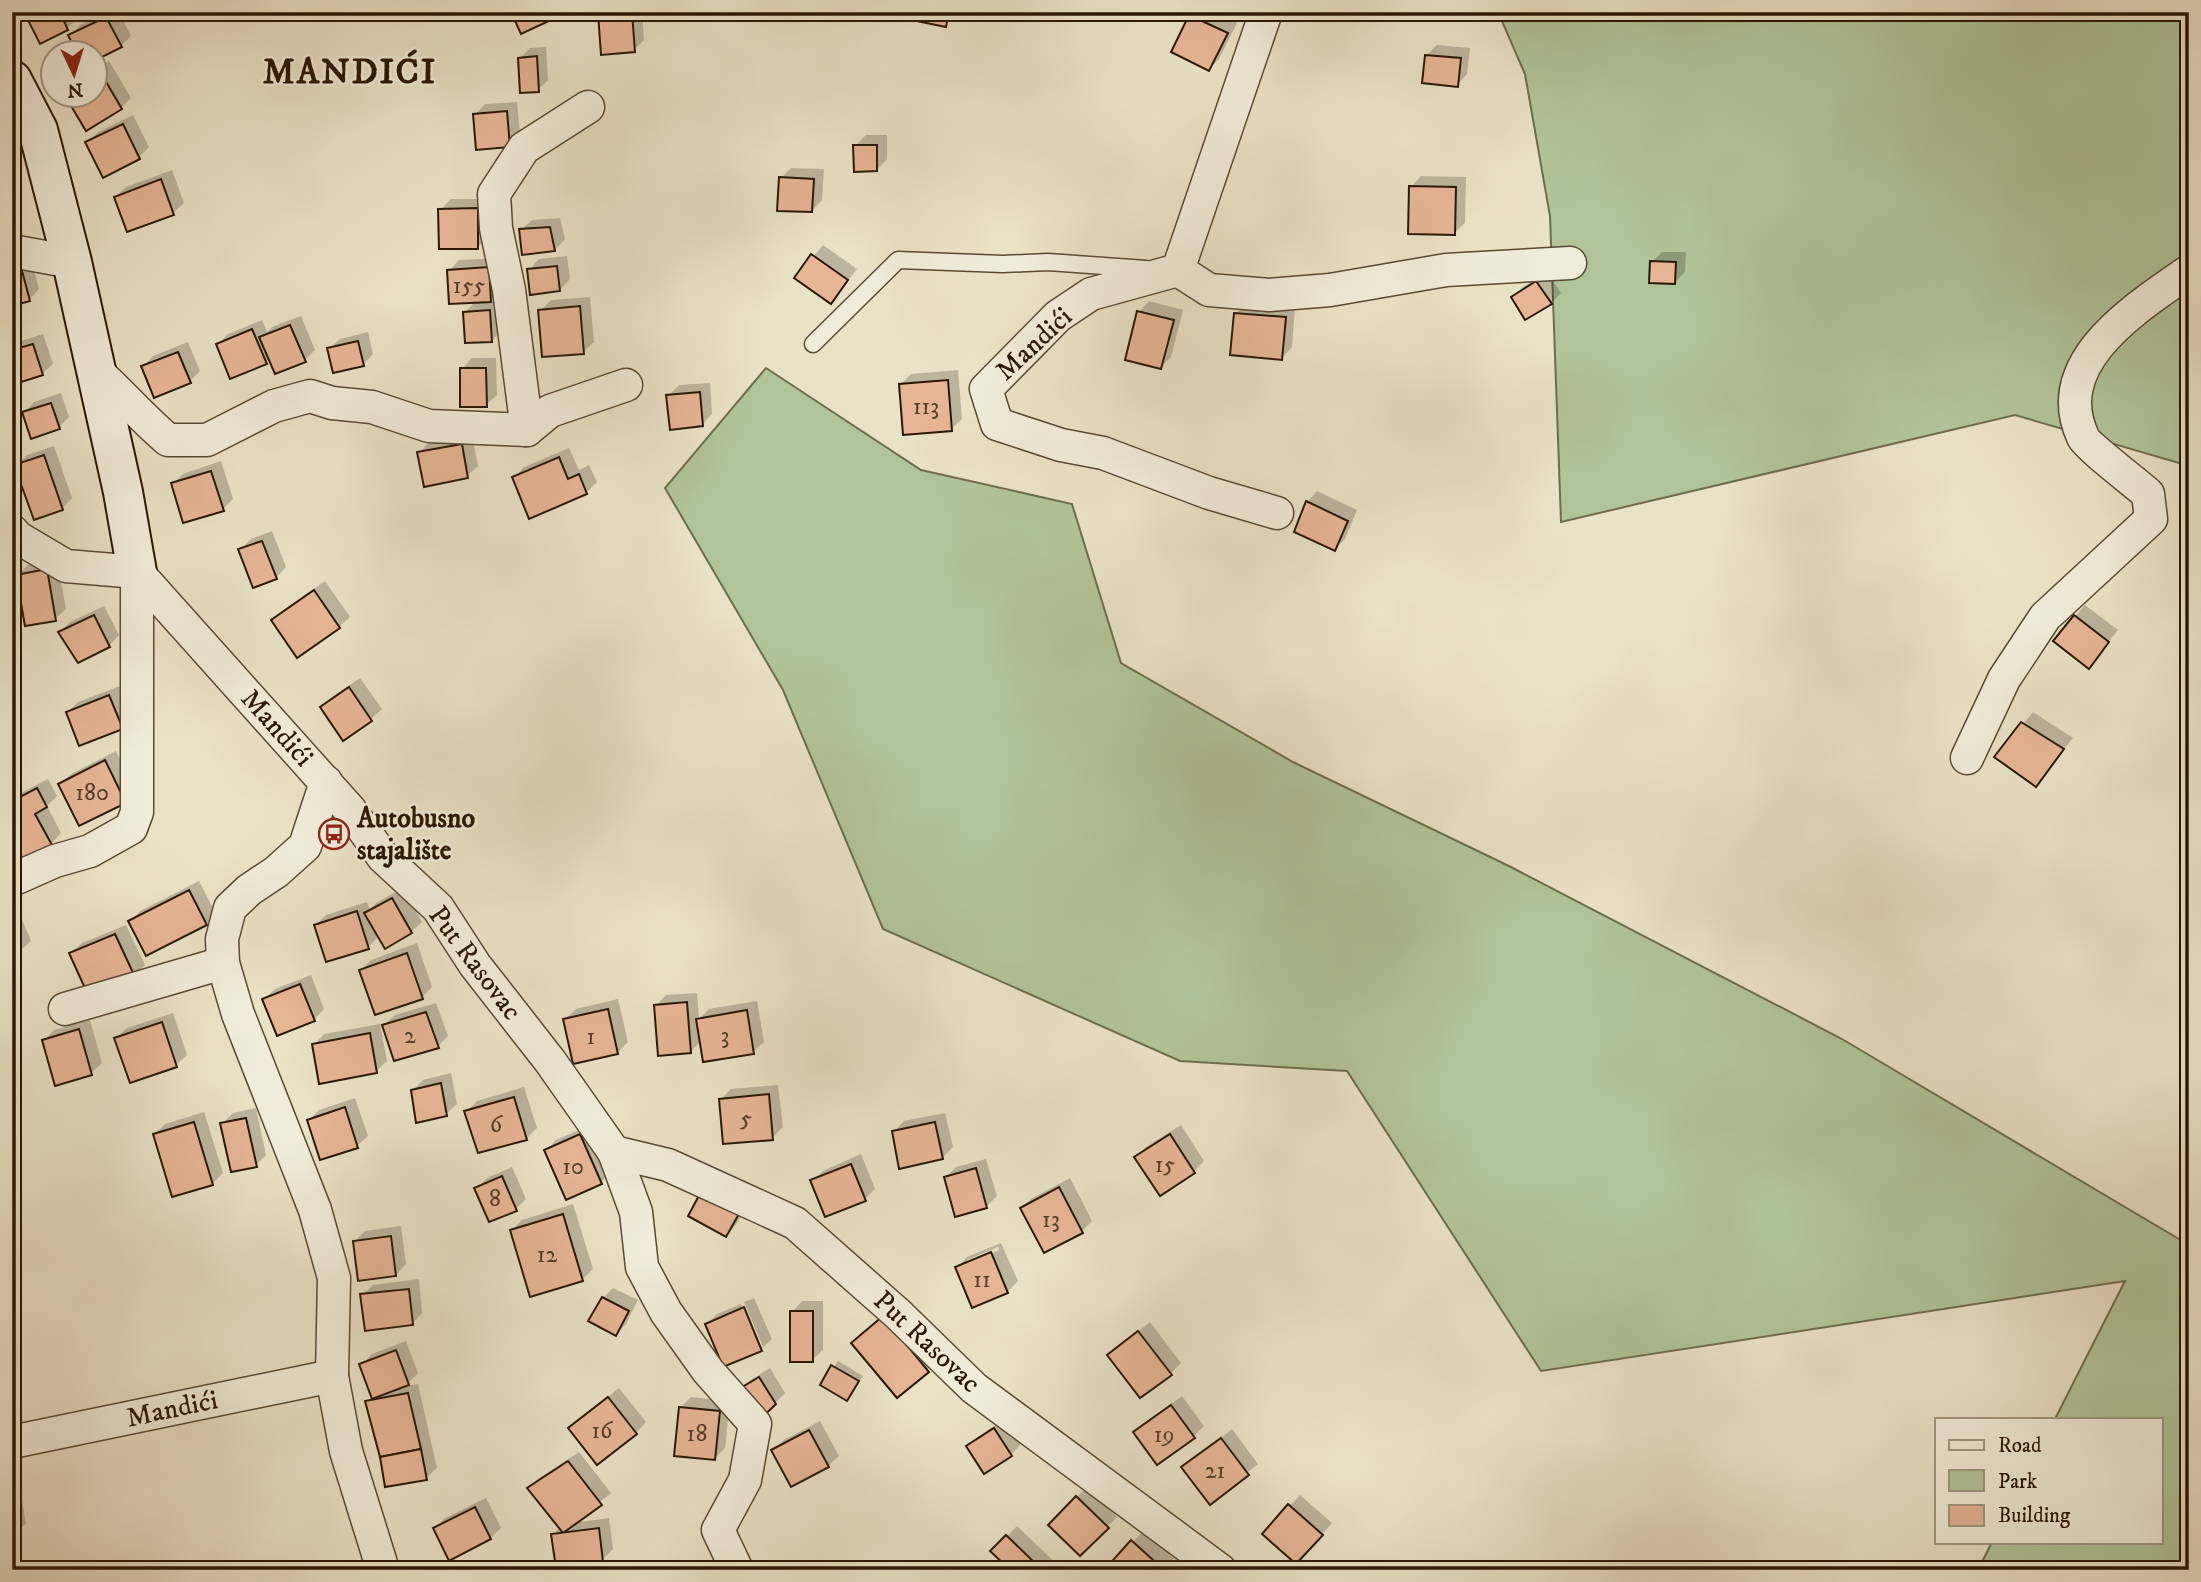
<svg xmlns="http://www.w3.org/2000/svg" width="2201" height="1582" font-family="'IM FELL DW Pica',serif">
	<rect width="100%" height="100%" fill="#eae2c6"/>
	<filter id="stains"><feTurbulence type="fractalNoise" baseFrequency=".00286" numOctaves="4"/><feColorMatrix values="0 0 0 0 .2 0 0 0 0 .09 0 0 0 0 .02 0 0 0 .5 -.17"/></filter>
	<radialGradient id="worn" r=".72"><stop offset=".6" stop-color="#630" stop-opacity="0"/><stop offset="1" stop-color="#630" stop-opacity=".3"/></radialGradient>
	<!-- green -->
	<g fill="#b1c499" stroke="#6d6e4e" stroke-width="2">
		<path d="M1498,12h691v454l-174,-51 -454,107 -11,-306 -25,-142z"/>
		<path d="M766,368l155,102 151,34 49,159 172,99 218,105 331,172 347,206v325h-211l14,-28h169v-123h-106l70,-138 -584,90 -194,-300 -167,-10 -297,-132 -100,-239 -118,-202z"/>
	</g>
	<!-- shadow -->
	<g fill="#0003" fill-rule="evenodd">
		<path d="M33,12h42l3,6 -11,10 -38,-12z"/>
		<path d="M107,12h12l12,24 -10,10 -27,6h-16l-8,-16 10,-11z"/>
		<path d="M601,12h41l2,28 -10,10z"/>
		<path d="M905,12h51l-11,13z"/>
		<path d="M1194,12h21l22,11 -18,36 -10,10 -19,-53z"/>
		<path d="M1437,45l33,3 -3,26 -10,11 -30,-30z"/>
		<path d="M546,47l2,33 -10,10 -18,-32 10,-10z"/>
		<path d="M109,61l22,37 -10,10 -27,-14v-24z"/>
		<path d="M517,102l3,33 -11,10 -34,-30 10,-11z"/>
		<path d="M133,115l16,32 -10,10 -52,-14 11,-11z"/>
		<path d="M866,135h21v24l-10,11 -22,-24z"/>
		<path d="M12,167l7,19 -7,7z"/>
		<path d="M791,168l33,1 -2,31 -10,11 -31,-33z"/>
		<path d="M172,170l12,33 -11,10 -45,17 -12,-33 10,-10z"/>
		<path d="M1421,176l45,1 -1,46 -11,10 -43,-46z"/>
		<path d="M451,199h36l1,37 -10,11 -38,-37z"/>
		<path d="M560,218l5,21 -10,11 -34,-20 11,-10z"/>
		<path d="M823,245l34,24 -26,33 -34,-25z"/>
		<path d="M1662,252h24l-1,20 -10,10 -23,-20z"/>
		<path d="M567,256l3,23 -10,11 -31,-20 10,-11z"/>
		<path d="M31,258l8,31 -10,11 -17,4v-41z"/>
		<path d="M499,258l2,32 -11,11h10l2,29 -10,10 -27,-28 11,-11 -27,-30 10,-11z"/>
		<path d="M1547,272l14,21 -10,10 -38,-6 10,-10z"/>
		<path d="M590,297l4,45 -11,10 -43,-41 11,-11z"/>
		<path d="M1149,301l34,9 -12,47 -10,10 -22,-55z"/>
		<path d="M1246,303l49,4 -3,40 -10,11 -46,-45z"/>
		<path d="M301,316l14,34 -10,10 -35,-2 -4,4 -48,-18 10,-10 34,-14 5,12 5,-5z"/>
		<path d="M368,332l5,22 -10,11 -34,-16 11,-10z"/>
		<path d="M43,334l10,30 -11,10 -30,9v-39z"/>
		<path d="M188,342l12,29 -10,10 -47,-14 10,-11z"/>
		<path d="M472,358h24l1,37 -11,10 -24,-36z"/>
		<path d="M958,370l4,49 -11,10 -50,-45 10,-10z"/>
		<path d="M710,383l2,31 -10,11 -34,-29 11,-11z"/>
		<path d="M61,393l8,24 -10,10 -35,-14 10,-11z"/>
		<path d="M472,434l6,32 -11,10 -48,-23 10,-11z"/>
		<path d="M54,446l18,52 -10,11 -46,-43 11,-11z"/>
		<path d="M569,448l10,22 10,-5 8,17 -11,11 -72,-15 10,-11z"/>
		<path d="M221,461l12,38 -10,10 -50,-25 10,-10z"/>
		<path d="M1317,491l40,19 -12,29 -10,10 -28,-47z"/>
		<path d="M272,531l14,36 -10,11 -36,-28 11,-11z"/>
		<path d="M57,559l9,50 -11,10 -37,-44 10,-10z"/>
		<path d="M325,581l25,36 -11,10 -66,-7 11,-10z"/>
		<path d="M2085,605l33,25 -29,36 -34,-25z"/>
		<path d="M104,606l15,29 -10,11 -49,-14 10,-10z"/>
		<path d="M360,678l22,31 -11,10 -27,20 -22,-32 10,-10z"/>
		<path d="M120,686l12,31 -10,11 -54,-16 10,-10z"/>
		<path d="M2033,712l40,26 -37,46 -39,-27z"/>
		<path d="M116,751l19,40 -10,10 -65,-17 11,-10z"/>
		<path d="M48,779l9,17 -10,10 14,27 -10,11 -36,18 -3,-4v-71l7,7z"/>
		<path d="M199,881l17,33 -10,10 -76,-2 10,-11z"/>
		<path d="M403,888l19,34 -11,10 -32,4 -11,11 -52,-22 10,-10 41,-13 3,8 6,-7z"/>
		<path d="M14,900l17,41 -11,10 -8,4v-54z"/>
		<path d="M126,925l19,40 -11,10 -63,-22 11,-10z"/>
		<path d="M417,943l15,44 -10,10 -61,-27 10,-10z"/>
		<path d="M311,975l13,34 -10,11 -50,-21 11,-10z"/>
		<path d="M697,993l2,26 10,-10 48,-8 7,41 -11,10 -51,-12 -12,12 -34,-46 10,-11z"/>
		<path d="M618,999l10,43 -11,11 -52,-34 11,-10z"/>
		<path d="M436,1003l12,33 -10,10 -54,-21 11,-10z"/>
		<path d="M173,1013l14,42 -11,10 -45,15 -15,-42 11,-10z"/>
		<path d="M90,1020l12,43 -11,10 -47,-32 10,-11z"/>
		<path d="M380,1024l7,37 -11,10 -62,-26 10,-11z"/>
		<path d="M451,1073l6,31 -11,10 -34,-23 11,-11z"/>
		<path d="M778,1085l5,42 -11,11 -52,-38 11,-11z"/>
		<path d="M524,1087l13,41 -10,10 -48,13 -13,-39 11,-11z"/>
		<path d="M355,1098l13,38 -11,10 -48,-26 10,-10z"/>
		<path d="M256,1108l10,47 -10,10 -34,-41 11,-11z"/>
		<path d="M204,1112l19,61 -11,11 -57,-50 10,-10z"/>
		<path d="M945,1113l8,34 -11,11 -48,-26 10,-11z"/>
		<path d="M590,1125l21,47 -10,10 -55,-31 10,-11z"/>
		<path d="M1181,1125l23,36 -10,11 -58,-15 10,-10z"/>
		<path d="M861,1154l14,35 -10,10 -53,-18 11,-10z"/>
		<path d="M986,1159l11,37 -11,11 -40,-30 10,-10z"/>
		<path d="M512,1167l14,32 -10,10 -40,-20 11,-11z"/>
		<path d="M1070,1178l22,43 -10,10 -60,-23 10,-10z"/>
		<path d="M749,1201l-13,24 -10,10 -35,-20z"/>
		<path d="M573,1204l20,65 -11,11 -70,-50 10,-10z"/>
		<path d="M401,1226l5,38 -10,11 -41,-34 10,-10z"/>
		<path d="M1001,1243l17,38 -11,11 -50,-24 10,-11zM998,1247l1,3 -32,14v-4z"/>
		<path d="M419,1279l3,34 -10,11 -50,-29 11,-10z"/>
		<path d="M613,1288l25,12 -12,24 -10,10 -13,-36z"/>
		<path d="M754,1298l18,41 -11,10 -37,16 -17,-41 10,-10 24,-10 18,43h4l-19,-45z"/>
		<path d="M802,1301h21v49l-11,10 -20,-48z"/>
		<path d="M894,1307l44,53 -41,36z"/>
		<path d="M1150,1322l31,41 -10,10 -62,-18z"/>
		<path d="M406,1341l12,32 -13,13 13,-2 19,84 -11,10 -39,7 -20,-83 6,-6 -12,-31 11,-11z"/>
		<path d="M838,1361l25,15 -16,23 -25,-15z"/>
		<path d="M770,1368l15,25 -10,10 -34,-14 11,-10z"/>
		<path d="M619,1388l27,34 -10,11 -66,-5z"/>
		<path d="M1182,1396l22,30 -10,10 -37,27 -22,-31 11,-10z"/>
		<path d="M691,1397l39,4 -5,47 -11,11 -33,-52z"/>
		<path d="M1005,1419l16,25 -10,11 -43,-9 11,-10z"/>
		<path d="M820,1421l19,35 -11,10 -54,-16 10,-10z"/>
		<path d="M1232,1429l26,35 -48,38 -26,-35z"/>
		<path d="M579,1452l32,41 -38,30 36,-5 4,31 -11,11 -49,-25 7,-8 -31,-39 10,-10z"/>
		<path d="M20,1487l6,37 -14,11v-47z"/>
		<path d="M1087,1487l30,30 -37,37 -30,-29z"/>
		<path d="M1300,1495l32,28 -25,29 -42,-19z"/>
		<path d="M486,1498l15,30 -11,10 -55,-10 10,-10z"/>
		<path d="M1017,1526l46,44h-50l-20,-19z"/>
		<path d="M1143,1531l31,28 -9,11h-54l-2,-2z"/>
	</g>
	<!-- building -->
	<g fill="#e6b596" stroke="#291703" stroke-width="2">
		<path d="M34,12h26l8,18 -28,14 -14,-28z"/>
		<path d="M511,12h55v1l-45,21z"/>
		<path d="M632,12l3,40 -34,3 -3,-42z"/>
		<path d="M903,12h46l-3,15 -44,-9z"/>
		<path d="M1189,15l39,18 -19,38 -38,-19z"/>
		<path d="M106,17l16,30 -28,14v-9h-18l-8,-17z"/>
		<path d="M1425,55l36,3 -3,29 -36,-4z"/>
		<path d="M537,56l2,36 -19,1 -2,-35z"/>
		<path d="M99,70l23,39 -36,22 -22,-37h30v-21z"/>
		<path d="M507,111l3,36 -34,3 -3,-36z"/>
		<path d="M123,124l17,35 -37,19 -18,-36z"/>
		<path d="M853,145h24v26l-23,1z"/>
		<path d="M779,177l35,2 -2,33 -35,-1z"/>
		<path d="M161,179l13,36 -47,17 -13,-35z"/>
		<path d="M1409,186l47,1 -1,48 -47,-1z"/>
		<path d="M478,208v41h-39l-1,-40z"/>
		<path d="M550,227l5,24 -33,4 -3,-26z"/>
		<path d="M811,254l37,26 -17,24 -37,-26z"/>
		<path d="M1650,261l26,1 -1,22 -26,-1z"/>
		<path d="M557,266l3,25 -30,4 -3,-26z"/>
		<path d="M21,267l9,34 -18,5v-36z"/>
		<path d="M489,267l2,35 -42,2 -2,-34z"/>
		<path d="M1536,281l16,23 -27,16 -14,-23z"/>
		<path d="M580,306l4,48 -42,3 -4,-47z"/>
		<path d="M490,310l2,32 -27,1 -2,-31z"/>
		<path d="M1137,311l37,9 -13,49 -36,-9z"/>
		<path d="M1234,313l52,4 -4,43 -52,-5z"/>
		<path d="M290,325l16,37 -31,12 -16,-37z"/>
		<path d="M252,329l15,35 -37,15 -14,-35z"/>
		<path d="M358,341l6,25 -31,7 -6,-25z"/>
		<path d="M33,344l10,31 -31,10v-35z"/>
		<path d="M178,352l13,31 -37,15 -13,-32z"/>
		<path d="M460,368h26l1,39h-27z"/>
		<path d="M948,380l4,51 -49,4 -4,-51z"/>
		<path d="M700,392l3,34 -33,4 -4,-35z"/>
		<path d="M51,403l9,26 -29,10 -9,-27z"/>
		<path d="M462,444l6,34 -44,9 -7,-35z"/>
		<path d="M44,455l19,55 -29,10 -20,-55z"/>
		<path d="M559,457l9,22 11,-5 8,20 -58,25 -17,-42z"/>
		<path d="M211,471l13,40 -41,12 -12,-40z"/>
		<path d="M1306,501l42,20 -13,30 -41,-19z"/>
		<path d="M262,541l15,38 -24,9 -15,-39z"/>
		<path d="M47,569l9,52 -31,5 -9,-51z"/>
		<path d="M314,590l26,38 -43,30 -26,-38z"/>
		<path d="M94,615l16,32 -32,16 -20,-31z"/>
		<path d="M2074,615l35,27 -20,27 -36,-28z"/>
		<path d="M349,687l23,34 -29,20 -23,-34z"/>
		<path d="M109,695l14,34 -44,17 -13,-34z"/>
		<path d="M2021,722l43,27 -28,38 -42,-30z"/>
		<path d="M105,760l21,43 -47,23 -21,-42z"/>
		<path d="M37,788l10,19 -12,7 17,31 -38,20 -2,-64z"/>
		<path d="M189,890l18,35 -61,31 -18,-35z"/>
		<path d="M392,898l20,35 -27,16 -21,-36z"/>
		<path d="M357,911l12,38 -43,13 -12,-37z"/>
		<path d="M115,934l20,43 -47,18 -19,-42z"/>
		<path d="M407,953l16,46 -48,16 -16,-45z"/>
		<path d="M300,984l15,37 -38,15 -15,-37z"/>
		<path d="M687,1002l4,51 -33,3 -4,-51z"/>
		<path d="M608,1009l10,45 -45,10 -10,-45z"/>
		<path d="M747,1010l7,44 -51,8 -7,-43z"/>
		<path d="M426,1012l13,36 -45,13 -12,-36z"/>
		<path d="M162,1022l15,45 -47,16 -16,-45z"/>
		<path d="M79,1029l13,46 -37,11 -13,-46z"/>
		<path d="M370,1033l7,40 -58,11 -7,-40z"/>
		<path d="M441,1083l6,33 -31,7 -5,-33z"/>
		<path d="M769,1094l4,46 -50,4 -4,-45z"/>
		<path d="M514,1097l13,43 -49,13 -14,-42z"/>
		<path d="M345,1107l13,41 -38,12 -13,-40z"/>
		<path d="M246,1118l11,49 -26,5 -11,-49z"/>
		<path d="M194,1122l19,63 -41,12 -19,-63z"/>
		<path d="M935,1122l8,37 -44,10 -7,-38z"/>
		<path d="M580,1134l22,50 -36,16 -22,-50z"/>
		<path d="M1170,1134l25,39 -35,23 -26,-39z"/>
		<path d="M851,1164l15,37 -41,16 -15,-37z"/>
		<path d="M976,1168l11,40 -32,9 -11,-40z"/>
		<path d="M502,1176l15,35 -28,11 -15,-34z"/>
		<path d="M1059,1187l24,46 -39,20 -24,-45z"/>
		<path d="M702,1190l38,22 -14,25 -38,-21z"/>
		<path d="M563,1214l20,67 -53,16 -20,-67z"/>
		<path d="M391,1236l5,40 -38,5 -5,-40z"/>
		<path d="M991,1252l17,41 -36,15 -17,-41z"/>
		<path d="M409,1289l4,36 -48,6 -5,-37z"/>
		<path d="M602,1297l27,14 -13,25 -28,-15z"/>
		<path d="M744,1307l18,44 -39,16 -18,-43z"/>
		<rect x="790" y="1311" width="23" height="51"/>
		<path d="M883,1316l46,56 -32,26 -46,-55z"/>
		<path d="M1138,1331l34,44 -32,23 -33,-43z"/>
		<path d="M396,1350l13,35 -37,14 -13,-35z"/>
		<path d="M831,1365l28,16 -12,20 -27,-16z"/>
		<path d="M759,1377l17,27 -21,20 -16,-35z"/>
		<path d="M408,1393l13,56 -41,8 -15,-56z"/>
		<path d="M608,1397l29,37 -40,31 -29,-37z"/>
		<path d="M1171,1405l24,33 -38,27 -24,-33z"/>
		<path d="M679,1407l41,4 -5,49 -41,-4z"/>
		<path d="M994,1428l18,28 -28,18 -18,-28z"/>
		<path d="M809,1430l20,37 -38,20 -20,-37z"/>
		<path d="M1221,1438l28,37 -39,30 -29,-38z"/>
		<path d="M421,1449l6,31 -42,7 -5,-30z"/>
		<path d="M568,1461l34,44 -39,28 -36,-45z"/>
		<path d="M1076,1496l33,32 -29,28 -32,-31z"/>
		<path d="M1288,1504l35,31 -27,29 -34,-30z"/>
		<path d="M475,1507l16,32 -42,22 -16,-33z"/>
		<path d="M599,1528l4,34 -47,6 -5,-34z"/>
		<path d="M1006,1535l36,35h-32l-20,-19z"/>
		<path d="M1131,1540l33,30 -58,-2z"/>
	</g>
	<g fill="none" stroke-linecap="round" stroke-linejoin="round">
		<!-- lane casing -->
		<g stroke="#594a34" stroke-width="19">
			<path id="lane" d="M813,344l85,-84 105,4 45,-2 98,7"/>
		</g>
		<!-- street casing -->
		<g stroke="#594a34" stroke-width="35">
			<g id="street">
				<path d="M12,251l60,11"/>
				<path d="M1178,270l-87,24 -33,22 -72,73 11,35 64,21 42,8 106,40 68,20"/>
				<path d="M1178,270l31,20 60,5 61,-5 116,-20 124,-7"/>
				<path d="M1178,270l88,-258"/>
				<path d="M95,370c26,23 47,48 73,70h39l67,-34 36,-10 22,7 40,4 57,19 98,4 23,-19 76,-26"/>
				<path d="M527,430l-18,-140 -13,-62 -2,-34 30,-46 64,-41"/>
				<path d="M12,531l5,6 49,29 71,6 213,238 33,47 55,51 37,57 75,96 64,91 54,13 127,58 103,91 76,74 246,182"/>
				<path d="M1967,758l37,-79 41,-62 106,-98 -3,-25c-11,-10 -61,-48 -65,-57 -35,-76 54,-129 106,-166"/>
				<path d="M326,782l-21,64 -29,26 -27,18 -19,18 -8,31 1,24 15,51 77,196 19,68 -2,98 14,75 37,119"/>
				<path d="M12,880l43,-19 35,-10 41,-23 6,-16v-240"/>
				<path d="M65,1009l158,-46"/>
				<path d="M614,1152l22,60 6,55 24,45 42,59 47,53 -10,56 -27,50 19,40"/>
				<path d="M12,1442l320,-66"/>
			</g>
		</g>
		<!-- secondary casing -->
		<g stroke="#291703" stroke-width="42">
			<path id="secondary" d="M12,80l26,50 34,132 51,230 14,80"/>
		</g>
		<!-- lane -->
		<use href="#lane" stroke="#f1ecda" stroke-width="16"/>
		<!-- street -->
		<use href="#street" stroke="#f1ecda" stroke-width="32"/>
		<!-- secondary -->
		<use href="#secondary" stroke="#f1ecda" stroke-width="38"/>
	</g>
	<!-- icons -->
	<defs>
		<g id="bus-ring" transform="scale(1.575)"><circle r="9.5" fill="#f1ecda" stroke="#8f2418" stroke-width="1.5"/><path d="M-5-6H5V4H4V6H2V4H-2V6H-4V4H-5ZM-3.5-4V0h7V-4ZM-3.5 1.2v1.5H-2V1.2ZM2 1.2v1.5H3.5V1.2Z" fill="#8f2418"/></g>
	</defs>
	<g fill-rule="evenodd">
		<use href="#bus-ring" x="334" y="834"/>
	</g>
	<g text-anchor="middle" dominant-baseline="central" stroke-width="5" stroke-linejoin="round" paint-order="stroke">
		<!-- number labels -->
		<g font-size="24" fill="#583e28">
			<text x="469" y="286">155</text>
			<text x="926" y="407">113</text>
			<text x="92" y="793">180</text>
			<text x="410" y="1036">2</text>
			<text x="725" y="1036">3</text>
			<text x="591" y="1037">1</text>
			<text x="746" y="1119">5</text>
			<text x="496" y="1125">6</text>
			<text x="1165" y="1165">15</text>
			<text x="573" y="1167">10</text>
			<text x="495" y="1199">8</text>
			<text x="1051" y="1220">13</text>
			<text x="547" y="1255">12</text>
			<text x="982" y="1280">11</text>
			<text x="602" y="1431">16</text>
			<text x="697" y="1434">18</text>
			<text x="1164" y="1435">19</text>
			<text x="1215" y="1471">21</text>
		</g>
		<!-- street labels -->
		<g font-size="28" fill="#291703" stroke="#f1ecda">
			<text transform="translate(1034 344) rotate(-43)">Mandići</text>
			<text transform="translate(277 728) rotate(48)">Mandići</text>
			<text transform="translate(475 963) rotate(53)">Put Rasovac</text>
			<text transform="translate(927 1342) rotate(43)">Put Rasovac</text>
			<text transform="translate(172 1409) rotate(-12)">Mandići</text>
		</g>
		<!-- poi labels -->
		<g font-size="28" font-weight="bold" fill="#291703" stroke="#f1ecda" text-anchor="start">
			<text x="357" y="818">Autobusno<tspan x="357" dy="32">stajalište</tspan></text>
		</g>
		<!-- district labels -->
		<g font-size="35" font-weight="bold" letter-spacing="2" fill="#291703" stroke="#f1ecda">
			<text x="350" y="73">MANDIĆI</text>
		</g>
	</g>
	<!-- margin -->
	<rect width="2201" height="1582" fill="none" stroke="#eae2c6" stroke-width="42"/>
	<rect x="14" y="14" width="2173" height="1554" fill="none" stroke="#291703" stroke-width="3.5"/>
	<rect x="21" y="21" width="2159" height="1540" fill="none" stroke="#291703" stroke-width="2"/>
	<!-- legend -->
	<rect x="1935" y="1418" width="228" height="126" fill="#f1ecda" stroke="#a19784" stroke-width="2"/>
	<rect x="1949" y="1440" width="35" height="10" fill="#f1ecda" stroke="#a19784" stroke-width="2"/>
	<text x="1998" y="1452" font-size="21" fill="#291703">Road</text>
	<rect x="1949" y="1470" width="35" height="21" fill="#b1c499" stroke="#a19784" stroke-width="2"/>
	<text x="1998" y="1488" font-size="21" fill="#291703">Park</text>
	<rect x="1949" y="1505" width="35" height="21" fill="#e6b596" stroke="#a19784" stroke-width="2"/>
	<text x="1998" y="1522" font-size="21" fill="#291703">Building</text>
	<!-- north arrow -->
	<g transform="translate(74 74) rotate(176)"><circle r="33" fill="#f1ecda" stroke="#a19784" stroke-width="2"/>
	<path d="M0-5L12 26L0 18L-12 26Z" fill="#8f2418"/>
	<text y="-10" font-size="19" font-weight="bold" text-anchor="middle" fill="#291703">N</text>
	</g>
	<rect width="100%" height="100%" filter="url(#stains)"/>
	<rect width="100%" height="100%" fill="url(#worn)"/>
</svg>
